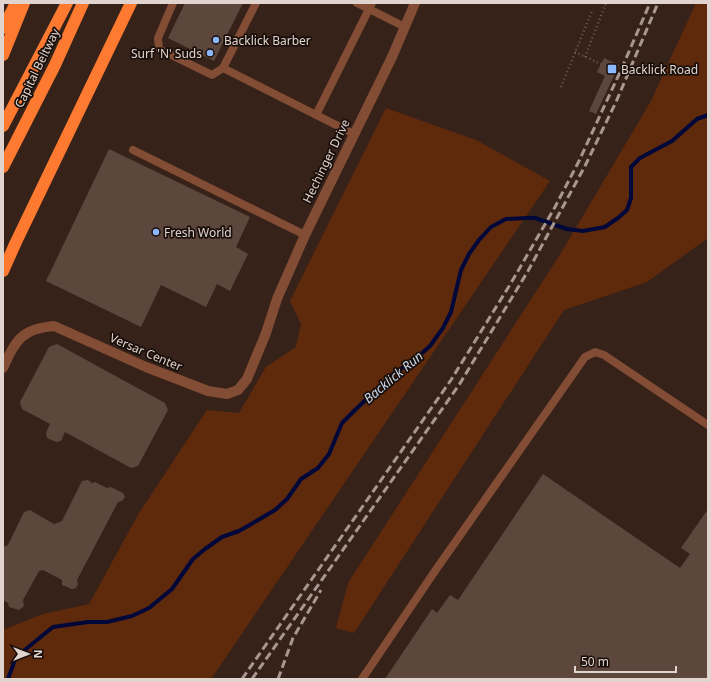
<svg xmlns="http://www.w3.org/2000/svg" width="711" height="682" font-family="'Noto Sans',sans-serif">
	<rect width="100%" height="100%" fill="#372219"/>
	<!-- green -->
	<g fill="#5f290c">
		<path d="M696,3h12v235l-61,44 -83,28 -210,323 -18,-5 12,-45 213,-330 90,-152z"/>
		<path d="M386,108l90,32 74,41 -339,498h-208v-49l40,-16 46,-10 50,-91 68,-103 32,3 27,-46 30,-20 5,-23 -11,-23z"/>
	</g>
	<g fill="none" stroke-linecap="round" stroke-linejoin="round">
		<!-- stream -->
		<path stroke="#000839" stroke-width="4" d="M8,679l8,-22 37,-30 35,-5h19l25,-6 17,-8 23,-19 21,-30 12,-10 17,-12 17,-6 14,-8 22,-13 12,-11 14,-20 17,-11 11,-14 13,-31 12,-12 40,-38 18,-11 18,-16 13,-18 8,-16 10,-42 8,-16 10,-14 12,-13 15,-8 20,-1h9l32,11 16,2 22,-4 13,-9 9,-8 4,-12v-31l9,-9 32,-17 25,-22 11,-4"/>
	</g>
	<!-- building -->
	<g fill="#5d463c">
		<path d="M185,3h58l-29,58 -46,-23z"/>
		<path d="M604,58l15,7 -23,49 -7,-3 16,-35 -8,-4z"/>
		<path d="M109,149l141,68 -14,30 12,7 -18,37 -13,-7 -11,23 -45,-22 -20,42 -95,-46z"/>
		<path d="M57,344l108,59 3,7 -30,56 -7,2 -66,-36 -4,9 -5,1 -9,-4 -1,-5 4,-9 -28,-15 -2,-7 29,-55z"/>
		<path d="M543,474l137,94 10,-14 -9,-6 27,-39v170h-323l47,-70 5,4 13,-18 8,5z"/>
		<path d="M88,480l4,3 3,-1 12,6 4,-1 12,6 2,4 -3,4 -4,1 -41,78 1,4 -2,4 -4,1 -10,-4v-5l-19,-10 -4,1 -16,29 1,6 -5,4 -10,-3 -1,-4 -5,-3v-53l5,-2 16,-33 6,-2 24,14 8,-3 20,-40z"/>
	</g>
	<g fill="none" stroke-linecap="round" stroke-linejoin="round">
		<!-- path -->
		<g stroke="#6e5b53" stroke-width="2.5" stroke-dasharray="1 3" stroke-linecap="butt">
			<path d="M575,52l26,12"/>
			<path d="M585,57l21,-54"/>
			<path d="M561,87l31,-76"/>
		</g>
		<!-- service -->
		<g stroke="#824d34" stroke-width="8">
			<path d="M173,3l-15,35 1,11 53,26 11,-7 33,-65"/>
			<path d="M357,3l48,24"/>
			<path d="M223,68l131,66"/>
			<path d="M316,115l56,-112"/>
			<path d="M133,150l172,85"/>
			<path d="M362,679l73,-108 150,-214 10,-5 9,3 104,70"/>
		</g>
		<!-- minor -->
		<path stroke="#824d34" stroke-width="10" d="M3,368c13,-28 18,-39 51,-42l92,41 62,24 19,3 11,-4 9,-11 19,-46 11,-34 28,-64 87,-178 23,-54"/>
		<!-- motorway -->
		<g stroke="#fd7a30" stroke-width="12">
			<path d="M3,28l13,-25"/>
			<path d="M3,55l21,-52"/>
			<path d="M3,126l64,-123"/>
			<path d="M3,167l52,-102 28,-62"/>
			<path d="M3,271l13,-29 115,-239"/>
		</g>
		<!-- rail -->
		<g stroke="#a89790" stroke-width="3" stroke-dasharray="8 4" stroke-linecap="butt">
			<path d="M242,679l209,-299 60,-97 44,-76 24,-46 42,-91 29,-67"/>
			<path d="M252,679l207,-294 69,-114 57,-105 31,-64 42,-99"/>
			<path d="M278,679l15,-41 28,-48"/>
		</g>
	</g>
	<!-- markers -->
	<g fill="#8eb8fd" stroke="#180e0a" stroke-width="1.5">
		<circle cx="216" cy="40" r="4"/>
		<circle cx="210" cy="53" r="4"/>
		<rect x="607" y="64" width="10" height="10" rx="2"/>
		<circle cx="156" cy="232" r="4"/>
	</g>
	<g text-anchor="middle" dominant-baseline="central" stroke-width="3.5" stroke-linejoin="round" paint-order="stroke">
		<!-- poi labels -->
		<g font-size="12" fill="#e1d3cd" stroke="#180e0a" text-anchor="start">
			<text x="224" y="40">Backlick Barber</text>
			<text x="202" y="53" text-anchor="end">Surf 'N' Suds</text>
			<text x="621" y="69">Backlick Road</text>
			<text x="164" y="232">Fresh World</text>
		</g>
		<!-- street labels -->
		<g font-size="12" fill="#e1d3cd" stroke="#180e0a">
			<text transform="translate(37 68) rotate(-64)">Capital Beltway</text>
			<text transform="translate(326 161) rotate(-64)">Hechinger Drive</text>
			<text transform="translate(146 352) rotate(23)">Versar Center</text>
		</g>
		<!-- water labels -->
		<g font-size="13" font-style="italic" fill="#cdd9ed" stroke="#180e0a">
			<text transform="translate(393 377) rotate(-40)">Backlick Run</text>
		</g>
	</g>
	<!-- border -->
	<rect width="711" height="682" fill="none" stroke="#e1d3cd" stroke-width="8"/>
	<!-- north arrow -->
	<g transform="translate(28 654) rotate(90)" stroke="#180e0a" stroke-width="3" paint-order="stroke">
	<path d="M0-3L7 15L0 10L-7 15Z" fill="#e1d3cd"/>
	<text y="-6" font-size="11" font-weight="bold" text-anchor="middle" fill="#e1d3cd">N</text>
	</g>
	<!-- scale -->
	<path d="M575 666v6h101v-6" fill="none" stroke="#e1d3cd" stroke-width="2"/>
	<text x="581" y="666" font-size="12" fill="#e1d3cd" stroke="#180e0a" stroke-width="3" paint-order="stroke">50 m</text>
</svg>
